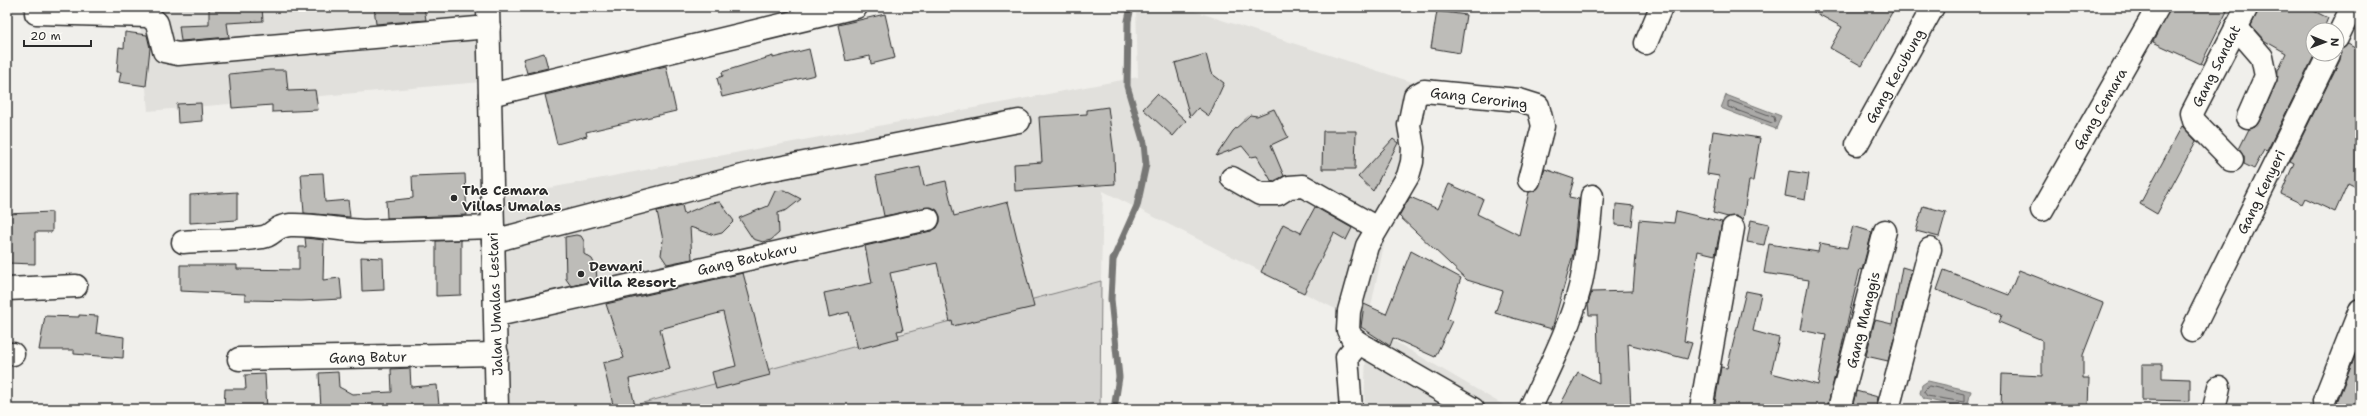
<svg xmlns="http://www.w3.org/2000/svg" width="2367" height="416" font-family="'Shantell Sans',sans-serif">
	<rect width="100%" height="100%" fill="#f0efeb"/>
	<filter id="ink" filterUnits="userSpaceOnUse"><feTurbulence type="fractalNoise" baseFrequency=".025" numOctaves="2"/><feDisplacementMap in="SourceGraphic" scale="8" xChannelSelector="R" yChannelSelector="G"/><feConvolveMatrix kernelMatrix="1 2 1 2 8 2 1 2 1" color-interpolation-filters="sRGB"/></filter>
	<g filter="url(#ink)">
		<!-- built -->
		<g fill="#e1e0dc">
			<path d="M139,7h357l-3,74 -345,30z"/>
			<path d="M1136,7h46l236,77 -51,241 143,84h-146l3,-84 -264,-134 -2,90 -481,128h-117l-7,-211 642,-121z"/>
		</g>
		<!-- green -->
		<path fill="#d3d2cf" stroke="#7f7e7d" d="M1101,281l-1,128h-480z"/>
		<!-- water -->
		<g fill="#aaa9a7" stroke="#777775">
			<path d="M1726,95l55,21 -5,13 -55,-21z"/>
			<path d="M1928,381l43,10 -4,17 -43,-9 -4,-6 2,-8z"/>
		</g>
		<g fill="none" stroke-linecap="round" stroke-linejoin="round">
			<!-- shore -->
			<g stroke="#5e5d5d" stroke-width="1">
				<path d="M1731,101l43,16 1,5 -3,1 -44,-16v-5z"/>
				<path d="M1929,386l35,8v8l-37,-6 -3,-4z"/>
			</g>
			<!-- stream -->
			<path stroke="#777775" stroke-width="7" d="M1114,409l5,-32 -8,-78 2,-39 24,-54 9,-42 -2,-21 -17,-57 1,-65 3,-14"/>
		</g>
		<!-- building -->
		<g fill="#bdbcb8" stroke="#2b2b2b">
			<path d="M209,7h53l1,14 -36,2 2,14 -48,4 -2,-15 30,-1z"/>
			<path d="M374,7h50l2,13 -50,4z"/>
			<path d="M1805,7h90l-33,59 -32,-18 12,-21z"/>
			<path d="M2170,7h59l-28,57 -48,-22z"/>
			<path d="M2259,7h47l22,11 -5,12h-10v24h2l-48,97 -3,-1 -10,19 -10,-5v-7l-5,-8 10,-20 6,-2 4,-5 18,-41 1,-11 8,-17 -21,-12 -14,-15z"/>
			<path d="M1437,11l29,4 -6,38 -29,-5z"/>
			<path d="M885,14l10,44 -24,6 -1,-8 -24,5 -8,-36z"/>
			<path d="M125,32l22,3 3,13 -4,38 -27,-4 2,-10h-4l2,-25 5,1z"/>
			<path d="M2348,44l12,7v138l-12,-6 -13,29 -30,-14 -3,6 -21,-10 13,-31 -4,-2 50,-101v-10z"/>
			<path d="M809,49l6,26 -93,22 -5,-19 6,-2 -1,-4 51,-16v2z"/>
			<path d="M544,53l4,15 -21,5 -4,-14z"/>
			<path d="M1206,54l5,19 13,10 -15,33 -11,-8 -8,9 -15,-54z"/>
			<path d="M666,66l10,45 -90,21 1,4 -30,8 -12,-49z"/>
			<path d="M270,70h16l2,21 27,-1 3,20 -46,2v-7l-40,3 -3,-34z"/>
			<path d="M1157,94l29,27 -13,15 -30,-27z"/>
			<path d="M201,103l1,18 -24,2 -1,-19z"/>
			<path d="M1108,107l6,48 1,29 -100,7 -1,-27 28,-2 -3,-45 48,-3v-4z"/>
			<path d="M1274,109l14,28 -17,8 13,31 -12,6 -15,-26 -6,1 -9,-11 -26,10 17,-25 17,-16 7,1z"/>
			<path d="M2182,126l14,15 -39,73 -17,-10z"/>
			<path d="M1323,131h33l-1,38h-33z"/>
			<path d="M1713,131l47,7 -7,43h-4l-6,39 -7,-4 -8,1 -15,-4 6,-37 -12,-2z"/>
			<path d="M1393,139l5,4 -25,48 -15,-14z"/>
			<path d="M920,167l4,19 22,-5 8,35 54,-14 26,105 -81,19 -1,-5 -2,1 -13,-59 -47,10 13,57 -6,1 2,7 -41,11 -9,-37 -20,5 -5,-24 48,-10 -7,-37 66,-15 6,-3 3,-6v-6l-3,-6 -6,-3 -47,9 -8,-40z"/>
			<path d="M1545,169l29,10 -5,18 10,2 -6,55 -21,75 -57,-16 8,-22 -36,-11 -68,-64 11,-19 28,12 11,-25 34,15 -6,15 42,21 10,-43 9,-4z"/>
			<path d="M1789,171l20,3 -4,26 -20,-4z"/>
			<path d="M323,173l2,29 23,-2 2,17 -46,-4 -3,-39z"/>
			<path d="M465,174l2,41 -80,3 -1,-17 27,-3 -1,-22z"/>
			<path d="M784,190l17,9 -14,11 -9,3 1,20 -8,7 -8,2 -10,-3 -14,-21 29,-12 7,-15z"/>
			<path d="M237,192v28l-47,3v-28z"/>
			<path d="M720,202l14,19 -12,12 -8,2 -24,-8 2,32 -25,5 -6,-9 2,-15 -6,-29 25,-6 2,9 26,-11z"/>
			<path d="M1616,204l18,2 -2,20 -17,-1z"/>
			<path d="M1923,206l23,6 -7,25 -23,-6z"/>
			<path d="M1315,207l37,21 -6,12 -12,-7 -30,60 -43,-21 22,-48 18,9z"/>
			<path d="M1676,211l46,11 -7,33 -17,-4 -14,90 8,2 -5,16 -59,-15 3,65h-73l20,-37 21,11 -2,-68h-8l-1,-12 4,-11 41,-1 6,-71 35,3z"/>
			<path d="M52,212v20h-17v32l-28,-1v-49z"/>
			<path d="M1751,220l18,4 -5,21 -17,-3z"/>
			<path d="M1853,226l19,6 -10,38 -2,-1 -33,140h-113l7,-42 6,1 19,-77 15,3 -8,37 26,7 -8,35 47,12 8,-50 -26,-5 9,-50 -45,-7 5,-29 49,8 2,-9 27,5z"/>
			<path d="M576,235l5,1 3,5v13l8,5 4,8 1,13 -26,6 -5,-7 -1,-42z"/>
			<path d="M305,238l19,2 -1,40 17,-2 2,21 -41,2 -56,-1v-6l-65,-3v-26h57v4l62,1v-23h7z"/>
			<path d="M461,240v55l-25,1v-55z"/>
			<path d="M1411,251l50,27 -14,41 5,2 -17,36 -42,-19 -3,8 -29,-19 3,-23 22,10z"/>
			<path d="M361,257l22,1 1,32 -22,1z"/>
			<path d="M1902,267l10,3 -24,91 -22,-5 9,-36 17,4z"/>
			<path d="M1944,270l65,25 10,-25 84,33 -20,52v23h6l-1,31h-87l1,-35 40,2v-36l-43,-18 3,-7 -65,-25z"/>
			<path d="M743,273l27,102 -54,14 -4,-17 24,-6 -13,-54 -63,17 10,40 -41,10 6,27 -21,3 -11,-46 21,-5 -18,-54z"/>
			<path d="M79,315l19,1 -2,17 28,4 -1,21 -49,-4v-4h-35l6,-34 34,1z"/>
			<path d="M2360,344v46l-6,18 -17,-6z"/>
			<path d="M2142,364h20v14l28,1v22l-48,-1z"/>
			<path d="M410,368l1,19 26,-2 2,20 -57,4h-61l-2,-36 19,-1 1,15 13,7 40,-2 -1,-23z"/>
			<path d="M265,374l2,35h-43l1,-20h21l-1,-14z"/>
			<path d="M1856,391l22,6 -2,12h-24z"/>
		</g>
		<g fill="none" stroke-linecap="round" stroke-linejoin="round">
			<!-- minor casing -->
			<g stroke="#2b2b2b" stroke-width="25">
				<g id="minor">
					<path d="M488,7l9,402"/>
					<path d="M36,13l113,3 8,7 7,28 14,3 311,-27"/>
					<path d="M2236,27l26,30 4,19 -18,41"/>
					<path d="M2337,38l15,-31"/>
					<path d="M1646,43l15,-36"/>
					<path d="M490,95l366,-88"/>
					<path d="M1857,144l76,-137"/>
					<path d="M2232,160l-38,-39 -2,-8 55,-106"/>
					<path d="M1232,178l28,16h18l11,-7 14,-1 74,42"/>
					<path d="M2042,210l116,-203"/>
					<path d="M493,241l265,-69 261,-51"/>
					<path d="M183,242c26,-2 54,-1 80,-5 10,-1 11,-11 27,-12 25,-1 48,5 73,6l130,-4"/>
					<path d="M7,289l69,-3"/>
					<path d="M497,315l431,-96"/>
					<path d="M2192,331l137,-277"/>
					<path d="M7,354h6"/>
					<path d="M239,359l258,-5"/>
					<path d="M2324,401l36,-91"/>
					<path d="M1351,409l-4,-52 12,-14"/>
					<path d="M1473,409l-114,-66 -7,-5 -4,-8 1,-19 18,-65 41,-70 4,-14 1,-14 -4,-23 6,-29 9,-5 95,9 19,6 5,20 -14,54"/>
					<path d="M1530,409c18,-40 39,-79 50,-122 7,-29 9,-60 12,-91"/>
					<path d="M1701,409l32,-181"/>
					<path d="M1839,409l46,-178"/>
					<path d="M1888,409l42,-160"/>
					<path d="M2214,409l5,-22"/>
				</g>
			</g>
			<!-- minor -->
			<use href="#minor" stroke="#fdfcf7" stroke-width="22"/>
		</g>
	</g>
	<!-- markers -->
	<g fill="#2b2b2b" stroke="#fdfcf7" stroke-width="1.5">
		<circle cx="454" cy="198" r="4"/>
		<circle cx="581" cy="274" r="4"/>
	</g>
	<g text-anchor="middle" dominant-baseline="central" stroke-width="3" stroke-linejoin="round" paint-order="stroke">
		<!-- street labels -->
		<g font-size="14" fill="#2b2b2b" stroke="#fdfcf7">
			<text transform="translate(2216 66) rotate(-63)">Gang Sandat</text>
			<text transform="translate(1895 76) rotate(-61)">Gang Kecubung</text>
			<text transform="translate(1479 98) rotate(7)">Gang Ceroring</text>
			<text transform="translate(2100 109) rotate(-60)">Gang Cemara</text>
			<text transform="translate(2261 192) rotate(-64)">Gang Kenyeri</text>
			<text transform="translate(747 259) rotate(-13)">Gang Batukaru</text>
			<text transform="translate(495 304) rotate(-92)">Jalan Umalas Lestari</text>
			<text transform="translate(1863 320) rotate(-76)">Gang Manggis</text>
			<text transform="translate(368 357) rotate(-1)">Gang Batur</text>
		</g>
		<!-- poi labels -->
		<g font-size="14" font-weight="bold" fill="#2b2b2b" stroke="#fdfcf7" text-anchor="start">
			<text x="462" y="190">The Cemara<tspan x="462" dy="16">Villas Umalas</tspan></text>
			<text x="589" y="266">Dewani<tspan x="589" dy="16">Villa Resort</tspan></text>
		</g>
	</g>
	<!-- margin -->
	<rect width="2367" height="416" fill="none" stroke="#fdfcf7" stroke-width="24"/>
	<rect x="12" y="12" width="2343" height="392" fill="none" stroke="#2b2b2b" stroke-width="1.5" filter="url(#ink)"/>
	<!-- north arrow -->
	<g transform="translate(2325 42) rotate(91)"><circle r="19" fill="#fdfcf7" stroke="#a9a8a5"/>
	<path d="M0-3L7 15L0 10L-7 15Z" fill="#2b2b2b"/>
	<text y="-6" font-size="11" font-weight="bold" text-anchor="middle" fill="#2b2b2b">N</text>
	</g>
	<!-- scale -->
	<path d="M24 40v6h67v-6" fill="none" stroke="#2b2b2b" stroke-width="2"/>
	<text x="30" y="40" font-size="12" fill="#2b2b2b" stroke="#fdfcf7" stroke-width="3" paint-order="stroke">20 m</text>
</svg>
